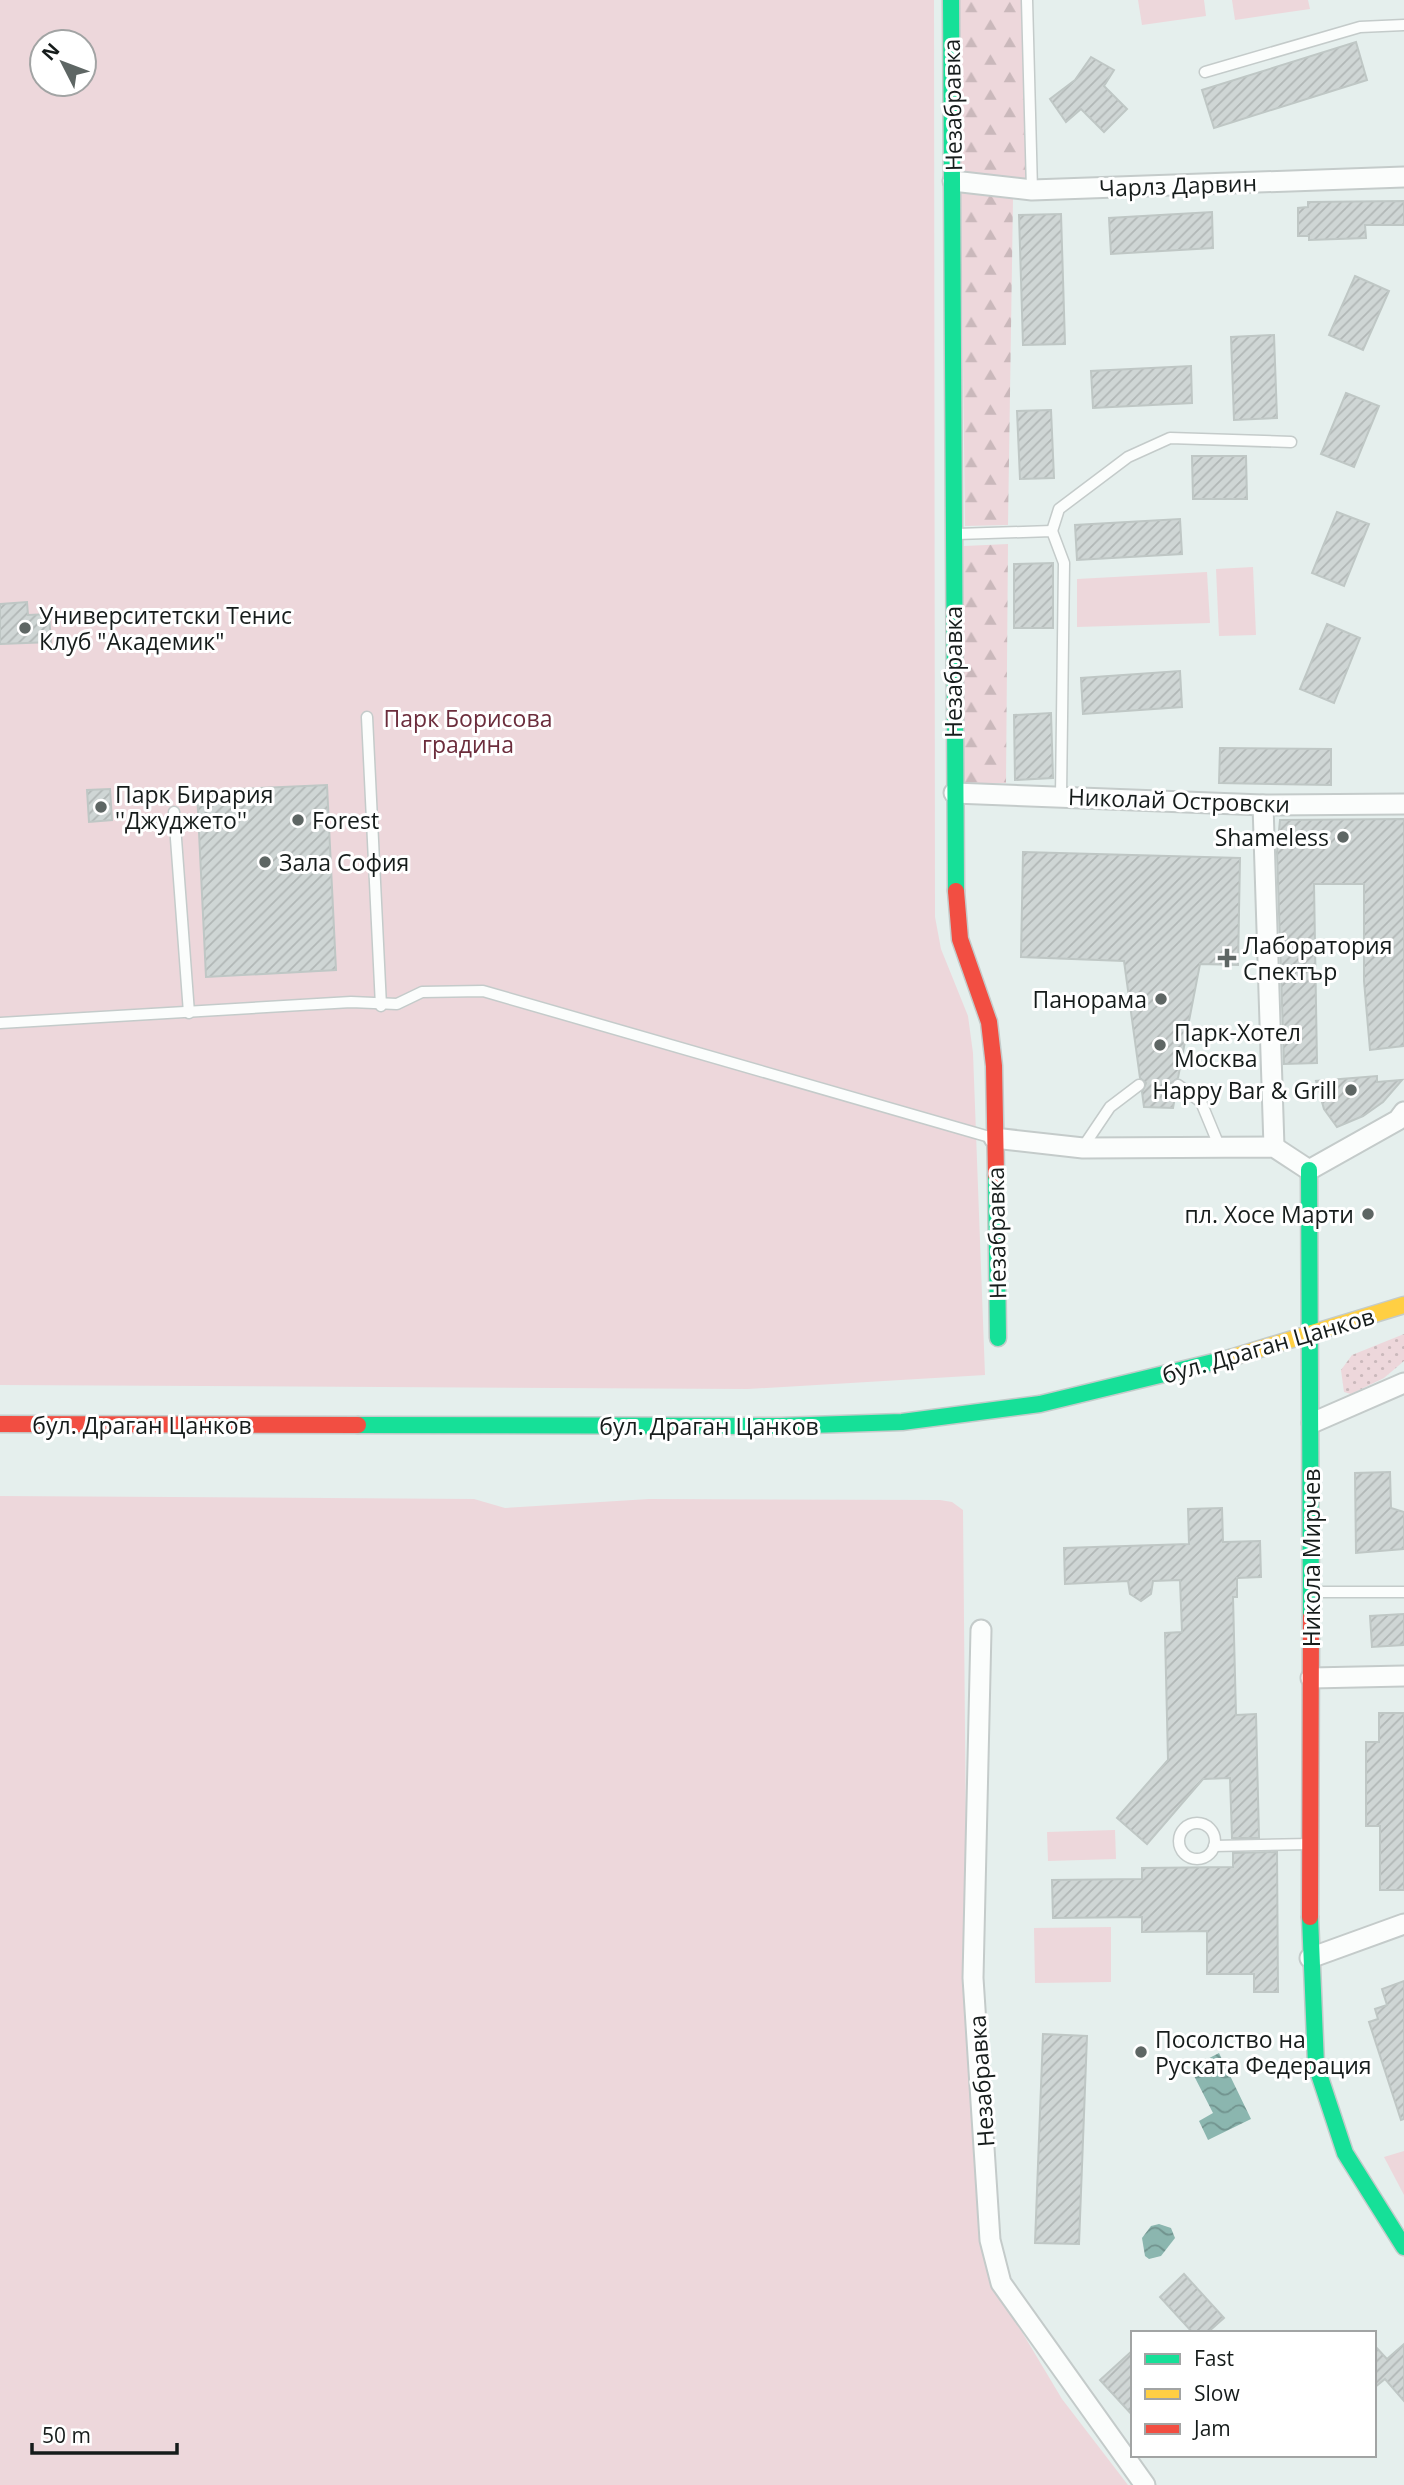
<svg xmlns="http://www.w3.org/2000/svg" width="1404" height="2485" font-family="'Open Sans',sans-serif">
	<defs>
		<pattern id="grass-dots" width="8" height="8" patternUnits="userSpaceOnUse" patternTransform="scale(1.75)"><rect width="8" height="8" fill="#edd7db"/><path d="M2 2h.1M6 6h.1" fill="none" stroke="#cab8bb" stroke-width="1.8" stroke-linecap="round"/></pattern>
		<pattern id="forest-firs" width="22" height="20" patternUnits="userSpaceOnUse" patternTransform="scale(1.75)"><rect width="22" height="20" fill="#edd7db"/><path d="M5 1l3.5 6h-7zM16 11l3.5 6h-7z" fill="#cab8bb"/></pattern>
		<pattern id="water-waves" width="16" height="10" patternUnits="userSpaceOnUse" patternTransform="scale(1.75)"><rect width="16" height="10" fill="#8bb6af"/><path d="M0 5q4-4 8 0t8 0" fill="none" stroke="#71938e"/></pattern>
		<pattern id="building-hatch" width="6" height="6" patternUnits="userSpaceOnUse" patternTransform="scale(1.75)"><rect width="6" height="6" fill="#cfd6d5"/><path d="M-1 1l2-2M0 6l6-6M5 7l2-2" fill="none" stroke="#b1b7b6"/></pattern>
	</defs>
	<rect width="100%" height="100%" fill="#e5efed"/>
	<!-- grass -->
	<path fill="url(#grass-dots)" d="M1404,1334v27l-20,17 -33,16 -7,-2 -3,-22 11,-15z"/>
	<!-- forest -->
	<g fill="url(#forest-firs)">
		<path d="M960,0h63l3,182 -65,-6z"/>
		<path d="M961,192l52,6 -5,327 -43,1z"/>
		<path d="M1008,544l-2,239 -44,1 2,-238z"/>
	</g>
	<!-- green -->
	<g fill="#edd7db" fill-rule="evenodd">
		<path d="M0,0h934l1,917 6,32 27,67 5,37 12,322 -237,14 -748,-4zM42,42h42v42h-42z"/>
		<path d="M1138,0h66l2,16 -64,9z"/>
		<path d="M1232,0h76l2,9 -75,11z"/>
		<path d="M1253,567l3,68 -37,1 -3,-67z"/>
		<path d="M1207,572l3,51 -133,4v-48z"/>
		<path d="M0,1496l474,3 31,9 144,-9 291,1 12,2 11,8 5,547 18,193 33,77 43,72 66,86h-1128z"/>
		<path d="M1115,1830l1,29 -68,2 -1,-29z"/>
		<path d="M1111,1927v55l-76,1 -1,-55z"/>
		<path d="M1404,2151v44l-20,-38z"/>
	</g>
	<!-- water -->
	<g fill="url(#water-waves)">
		<path d="M1219,2053l32,66 -43,21 -9,-19 14,-8 -23,-45z"/>
		<path d="M1159,2224l12,4 4,10 -14,18 -12,3 -4,-3 -3,-18 9,-12z"/>
	</g>
	<!-- building -->
	<g fill="url(#building-hatch)" stroke="#bfc7c5" stroke-width="2">
		<path d="M1356,42l11,38 -153,48 -12,-38z"/>
		<path d="M1091,57l23,13 -10,16 23,23 -23,23 -23,-23 -15,13 -16,-23 25,-19z"/>
		<path d="M1404,201v24h-39l1,13 -57,2v-4h-11v-28l10,-1v-5z"/>
		<path d="M1212,212l1,36 -102,6 -2,-36z"/>
		<path d="M1061,214l4,130 -42,1 -4,-130z"/>
		<path d="M1355,276l34,15 -26,59 -34,-15z"/>
		<path d="M1274,335l3,83 -43,2 -3,-83z"/>
		<path d="M1191,366l1,37 -99,5 -2,-37z"/>
		<path d="M1346,393l33,13 -25,61 -33,-13z"/>
		<path d="M1051,410l3,68 -34,1 -3,-68z"/>
		<path d="M1192,456h54l1,43h-54z"/>
		<path d="M1337,512l32,12 -25,62 -32,-13z"/>
		<path d="M1180,519l2,35 -105,6 -2,-35z"/>
		<path d="M1053,563v65h-39v-64z"/>
		<path d="M27,602l1,13 21,-1 2,28 -51,2v-40z"/>
		<path d="M1327,624l33,14 -26,65 -34,-14z"/>
		<path d="M1180,671l2,36 -99,7 -2,-36z"/>
		<path d="M1051,713l2,65 -38,2 -1,-65z"/>
		<path d="M1220,748l111,1v36l-112,-2z"/>
		<path d="M327,785l9,185 -130,7 -9,-186z"/>
		<path d="M110,789l2,31 -23,2 -2,-32z"/>
		<path d="M1404,819v227l-34,4 -6,-69v-97h-50l3,179 -33,1 -7,-212 3,-32z"/>
		<path d="M1023,852l217,6 -2,107 -38,-1 -22,114 -7,5 5,9 -3,16 -29,-1 -2,-15 4,-9 -6,-5 -16,-117 -103,-4z"/>
		<path d="M1377,1076v6l25,-2 -19,22 -20,14 -26,11 -13,-18 -8,-28z"/>
		<path d="M1390,1472l1,36 13,4v37l-48,4 -1,-80z"/>
		<path d="M1222,1508l1,34 37,-1 1,36 -24,1v19h-4l3,118 20,-1 3,124h-27l-2,-60 -27,1 -56,65 -30,-26 51,-58 -3,-127 17,-1 -2,-52 -27,1 -2,13 -10,7 -11,-7 -2,-13 -63,3 -1,-36 125,-4 -1,-35z"/>
		<path d="M1404,1614v31l-32,2 -2,-31z"/>
		<path d="M1379,1713h25v177h-24v-64h-14v-84h13z"/>
		<path d="M1277,1852l1,140h-24v-18h-47v-43l-65,1v-15l-89,1 -1,-38 90,-1v-11l91,-1v-14z"/>
		<path d="M1404,1981v138l-3,1 -32,-98 9,-3 -3,-10 12,-4 -5,-16z"/>
		<path d="M1043,2034l44,2 -8,208 -44,-1z"/>
		<path d="M1184,2274l40,44 -17,15h-14l-33,-36z"/>
		<path d="M1404,2344v57l-19,-22 -11,9v-43l13,14z"/>
		<path d="M1133,2350v66l-33,-36z"/>
	</g>
	<g fill="none" stroke-linecap="round" stroke-linejoin="round">
		<!-- lane casing -->
		<g stroke="#c4cbca" stroke-width="13">
			<g id="lane">
				<path d="M1027,0l5,190"/>
				<path d="M1205,72l155,-45 44,-2"/>
				<path d="M1052,531l7,-22 69,-52 42,-19 121,4"/>
				<path d="M957,534l95,-3 12,32 -3,233"/>
				<path d="M367,717l14,289"/>
				<path d="M174,812l15,201"/>
				<path d="M0,1023l351,-21 46,2 25,-12 61,-1 510,147"/>
				<path d="M1178,1085l23,17 19,46"/>
				<path d="M1083,1147l27,-40 29,-22"/>
				<path d="M1315,1592h89"/>
				<circle cx="1197" cy="1841" r="18"/>
				<path d="M1214,1846l96,-2"/>
			</g>
		</g>
		<!-- street casing -->
		<g stroke="#c4cbca" stroke-width="23">
			<g id="street">
				<path d="M953,181l79,9 372,-13"/>
				<path d="M954,793l309,12 141,-1"/>
				<path d="M1263,805l11,342"/>
				<path d="M994,1138l89,10 191,-1 35,23 89,-50 6,-8"/>
				<path d="M1312,1423l92,-40"/>
				<path d="M981,1630l-8,348 17,262 11,43 144,202"/>
				<path d="M1311,1678l93,-2"/>
				<path d="M1310,1958l94,-34"/>
			</g>
		</g>
		<!-- fast casing -->
		<g stroke="#c4cbca" stroke-width="19">
			<g id="fast">
				<path d="M951,0l5,891"/>
				<path d="M1309,1170l2,447"/>
				<path d="M996,1175l2,163"/>
				<path d="M358,1425l422,1 122,-4 138,-18 190,-46"/>
				<path d="M1310,1917l6,148 29,88 59,94"/>
			</g>
		</g>
		<!-- slow casing -->
		<g stroke="#c4cbca" stroke-width="19">
			<path id="slow" d="M1230,1358l174,-53"/>
		</g>
		<!-- jam casing -->
		<g stroke="#c4cbca" stroke-width="19">
			<g id="jam">
				<path d="M956,891l4,48 29,83 5,44 2,109"/>
				<path d="M0,1424l358,1"/>
				<path d="M1310,1917l1,-300"/>
			</g>
		</g>
		<!-- lane -->
		<use href="#lane" stroke="#fbfdfc" stroke-width="10"/>
		<!-- street -->
		<use href="#street" stroke="#fbfdfc" stroke-width="19"/>
		<!-- fast -->
		<use href="#fast" stroke="#16e098" stroke-width="16"/>
		<!-- slow -->
		<use href="#slow" stroke="#ffcf43" stroke-width="16"/>
		<!-- jam -->
		<use href="#jam" stroke="#f24e42" stroke-width="16"/>
	</g>
	<!-- markers -->
	<g fill="#5e6664" stroke="#fff" stroke-width="2.5">
		<circle cx="25" cy="628" r="7"/>
		<circle cx="101" cy="807" r="7"/>
		<circle cx="298" cy="820" r="7"/>
		<circle cx="1343" cy="837" r="7"/>
		<circle cx="265" cy="862" r="7"/>
		<path d="M1223.5 947.5h7v7h7v7h-7v7h-7v-7h-7v-7h7z"/>
		<circle cx="1161" cy="999" r="7"/>
		<circle cx="1160" cy="1045" r="7"/>
		<circle cx="1351" cy="1090" r="7"/>
		<circle cx="1368" cy="1214" r="7"/>
		<circle cx="1141" cy="2052" r="7"/>
	</g>
	<g text-anchor="middle" dominant-baseline="central" stroke-width="6" stroke-linejoin="round" paint-order="stroke">
		<!-- street labels -->
		<g font-size="23" fill="#161c1b" stroke="#fff">
			<text transform="translate(952 105) rotate(-91)">Незабравка</text>
			<text transform="translate(1178 185) rotate(-2)">Чарлз Дарвин</text>
			<text transform="translate(953 672) rotate(-90)">Незабравка</text>
			<text transform="translate(1179 800) rotate(2)">Николай Островски</text>
			<text transform="translate(996 1233) rotate(-91)">Незабравка</text>
			<text transform="translate(1268 1345) rotate(-16)">бул. Драган Цанков</text>
			<text x="142" y="1425">бул. Драган Цанков</text>
			<text x="709" y="1426">бул. Драган Цанков</text>
			<text transform="translate(1311 1558) rotate(-90)">Никола Мирчев</text>
			<text transform="translate(981 2081) rotate(-94)">Незабравка</text>
		</g>
		<!-- poi labels -->
		<g font-size="23" fill="#161c1b" stroke="#fff" text-anchor="start">
			<text x="39" y="615">Университетски Тенис<tspan x="39" dy="26">Клуб "Академик"</tspan></text>
			<text x="115" y="794">Парк Бирария<tspan x="115" dy="26">''Джуджето''</tspan></text>
			<text x="312" y="820">Forest</text>
			<text x="1329" y="837" text-anchor="end">Shameless</text>
			<text x="279" y="862">Зала София</text>
			<text x="1243" y="945">Лаборатория<tspan x="1243" dy="26">Спектър</tspan></text>
			<text x="1147" y="999" text-anchor="end">Панорама</text>
			<text x="1174" y="1032">Парк-Хотел<tspan x="1174" dy="26">Москва</tspan></text>
			<text x="1337" y="1090" text-anchor="end">Happy Bar &amp; Grill</text>
			<text x="1354" y="1214" text-anchor="end">пл. Хосе Марти</text>
			<text x="1155" y="2039">Посолство на<tspan x="1155" dy="26">Руската Федерация</tspan></text>
		</g>
		<!-- park labels -->
		<g font-size="23" fill="#6c2d3c" stroke="#fff">
			<text x="468" y="718">Парк Борисова<tspan x="468" dy="26">градина</tspan></text>
		</g>
	</g>
	<!-- legend -->
	<rect x="1131" y="2331" width="245" height="126" fill="#ffffff" stroke="#a2a4a4" stroke-width="2"/>
	<rect x="1145" y="2354" width="35" height="10" fill="#16e098" stroke="#a2a4a4" stroke-width="2"/>
	<text x="1194" y="2366" font-size="21" fill="#161c1b">Fast</text>
	<rect x="1145" y="2389" width="35" height="10" fill="#ffcf43" stroke="#a2a4a4" stroke-width="2"/>
	<text x="1194" y="2401" font-size="21" fill="#161c1b">Slow</text>
	<rect x="1145" y="2424" width="35" height="10" fill="#f24e42" stroke="#a2a4a4" stroke-width="2"/>
	<text x="1194" y="2436" font-size="21" fill="#161c1b">Jam</text>
	<!-- north arrow -->
	<g transform="translate(63 63) rotate(312)"><circle r="33" fill="#ffffff" stroke="#a2a4a4" stroke-width="2"/>
	<path d="M0-5L12 26L0 18L-12 26Z" fill="#5e6664"/>
	<text y="-10" font-size="19" font-weight="bold" text-anchor="middle" fill="#161c1b">N</text>
	</g>
	<!-- scale -->
	<path d="M32 2443v10h145v-10" fill="none" stroke="#161c1b" stroke-width="3.5"/>
	<text x="42" y="2443" font-size="21" fill="#161c1b" stroke="#ffffff" stroke-width="5" paint-order="stroke">50 m</text>
</svg>
